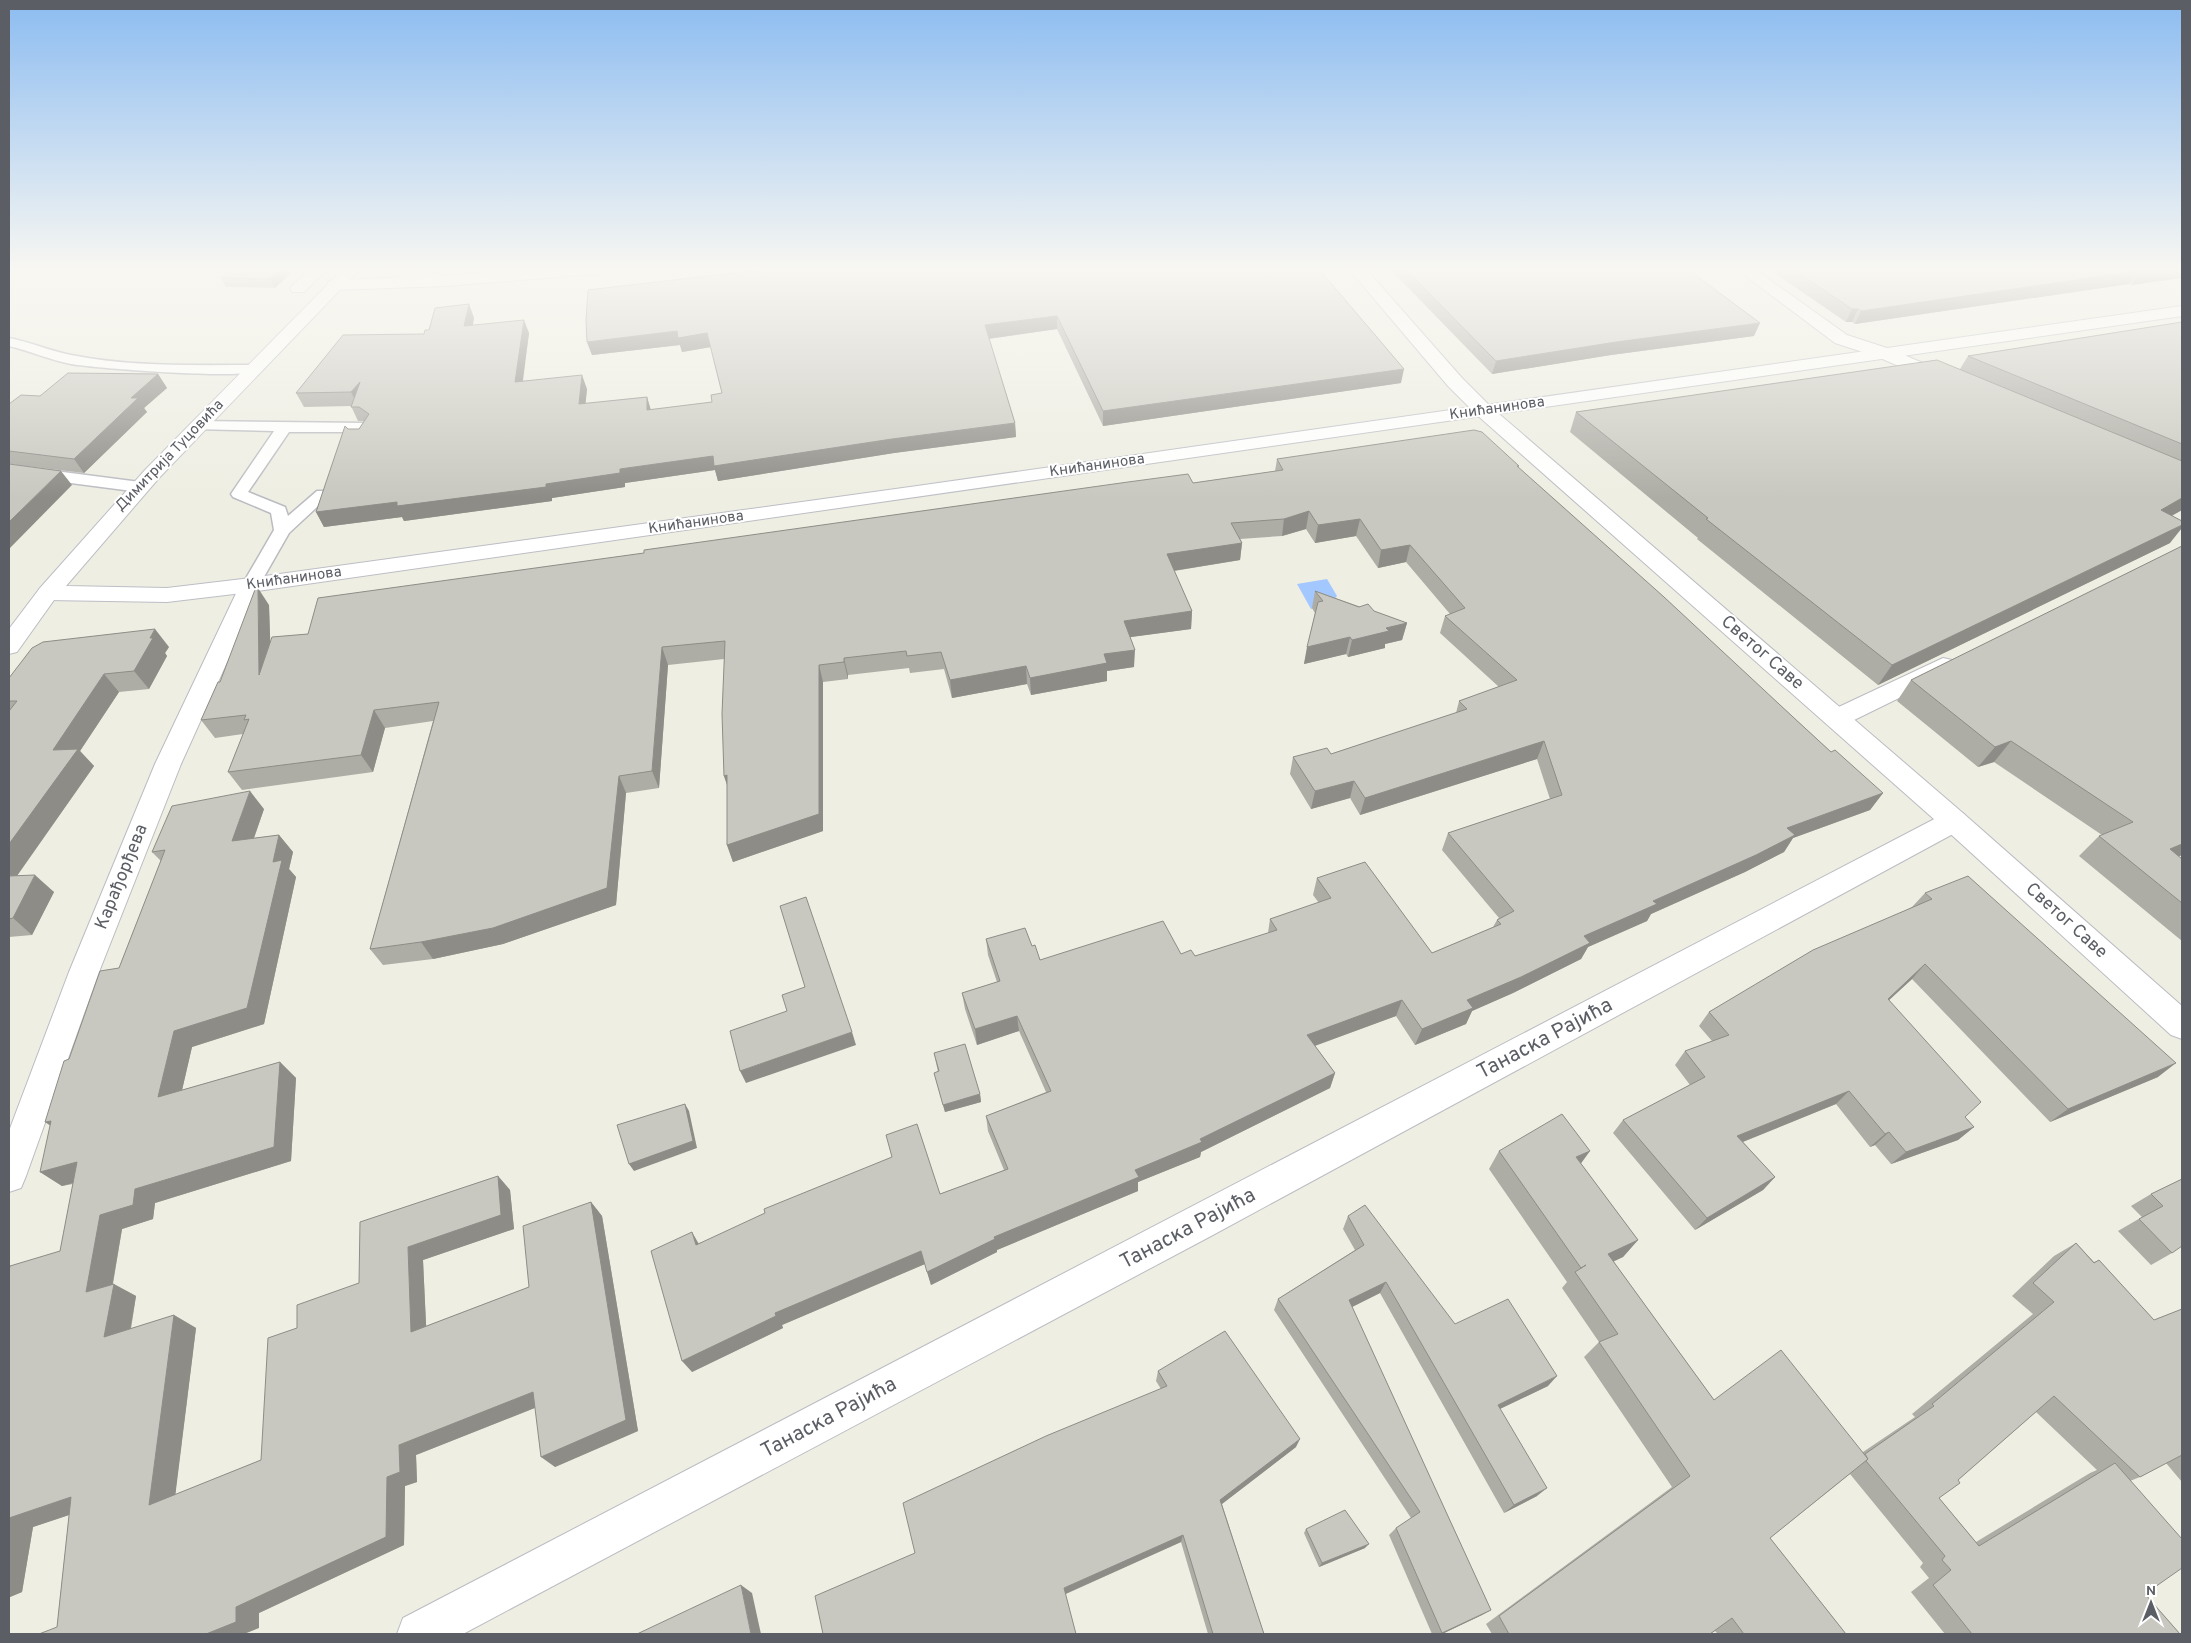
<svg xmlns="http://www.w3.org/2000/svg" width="2191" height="1643" font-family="Overpass,sans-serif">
	<rect width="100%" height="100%" fill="#efeee3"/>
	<!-- water -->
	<path fill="#a3c7ff" d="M1327,579l10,17 -7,9 -19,4 -14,-25z"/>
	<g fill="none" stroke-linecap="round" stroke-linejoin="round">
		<!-- service casing -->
		<g stroke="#bbbcc2" stroke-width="3">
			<g id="service">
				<path d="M486,268h12l-4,13h-10l-1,-3z"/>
				<path d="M9,338c21,4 41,13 62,17 60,12 123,10 183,10l7,4c-9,12 -167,-1 -190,-5 -21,-4 -41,-13 -62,-18z"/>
				<path d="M198,421l168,2 5,2 3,3 -8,13h-10l-3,-3 3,-6h-67l-41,60 37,15 3,9 29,-25h12l2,3 -42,39 -32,56 -6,1 -6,-1 -3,-4 32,-55 -3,-17 -38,-16 -2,-3 43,-63 -81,-2 -3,-3 3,-3z"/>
				<path d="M9,465l131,17 6,2 2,3 -2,3 -6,2 -131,-17z"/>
			</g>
		</g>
		<!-- minor casing -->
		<g stroke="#bbbcc2" stroke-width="2">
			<g id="minor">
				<path d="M311,268h17l-24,24h-12l-2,-4z"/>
				<path d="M547,268h67l-2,3 -6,2 -161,13 -110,4 -6,-1 -2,-4 2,-4 6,-1 110,-4z"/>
				<path d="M1348,268h17l97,110 29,29 3,4 -3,4 -7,2 -7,-2 -29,-29z"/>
				<path d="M1735,268h18l94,67 43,14 61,26 2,4 -2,4 -7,2 -7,-2 -59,-26 -43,-14z"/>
				<path d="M251,578l8,2 3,5 -81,179 -82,208 -73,204 -5,12 -12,4v-61l60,-159 86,-208 85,-179 3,-5z"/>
				<path d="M1943,658l9,2 3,6 -3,6 -106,52 -9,3 -9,-3 -4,-6 4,-6z"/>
				<path d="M1954,811l10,3 4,7 -4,7 -753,408 -748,398h-66l6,-16 1541,-804z"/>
			</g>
		</g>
		<!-- tertiary casing -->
		<g stroke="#bbbcc2" stroke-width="2">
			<g id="tertiary">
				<path d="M1484,405l7,2 473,407 218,192v33l-11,-4 -227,-207 -467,-413 -3,-4 3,-4z"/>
				<path d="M48,586l8,2 3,5 -42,59 -8,2v-25l31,-41z"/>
			</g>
		</g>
		<!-- secondary casing -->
		<g stroke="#bcbec5" stroke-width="2">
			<g id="secondary">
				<path d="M344,268h17l-202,210 -93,108 101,2 84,-10 666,-92 1265,-180v10l-1931,276 -84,10 -119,-2 -8,-2 -3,-5 3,-5 105,-118z"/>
				<path d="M383,268h24l44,9 2,4 -2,4c-20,5 -47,-8 -66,-14z"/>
			</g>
		</g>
		<!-- service -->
		<use href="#service" fill="#fff" fill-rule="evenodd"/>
		<!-- minor -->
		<use href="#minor" fill="#fff" fill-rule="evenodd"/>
		<!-- tertiary -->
		<use href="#tertiary" fill="#fff" fill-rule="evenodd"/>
		<!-- secondary -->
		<use href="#secondary" fill="#fff" fill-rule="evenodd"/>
	</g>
	<!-- wall -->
	<g fill="#adaca5" fill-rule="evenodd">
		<path d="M198,268h98l-21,20 -49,-1 -5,-9 9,-8h-30z"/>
		<path d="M1318,268l83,115 -298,43 -46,-97 -68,10 26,84 1,14 -122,16 -176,28 -3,-11 -90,13v4l-73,11v3l-148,20 -2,-4 -78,10 -8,-15 32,-83h11l5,-8h-6l-7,-15 -47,1 -8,-14 128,-59 5,-4 40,-26 5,14 -1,7 56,8 -7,48 65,8 -2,15 62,-7 4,13 61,-8 10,-9 -11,-46 -29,5 -2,-7 -88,10 -5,-13z"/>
		<path d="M1389,268h297l68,68 -143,19 -119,19z"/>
		<path d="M1767,268h415l-50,17 -3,-1 -274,40 -3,-2h-6z"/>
		<path d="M2182,322v188l-10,6 -2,27 -292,142 -181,-146 1,-1 -128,-106 6,-20 384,-43 8,-13z"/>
		<path d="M158,374l9,14 -23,20 3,4 -63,61 -75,-9v-60l31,-8z"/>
		<path d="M1277,459l242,7 -1,2 275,249 38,35 52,41 -13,17 -77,28 -9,14 -39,20 -94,42 -4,7 -59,26 -7,12 -68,34 -41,18 -6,13 -51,21 -19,-29 -81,30 20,27 -5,15 -129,64 -1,5 -62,25v9l-141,59v2l-66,33 -6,-21 -143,61 1,3 -91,44 7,-129 241,-49 64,-24 -16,-39 -2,-15 60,-24 -27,-61 -42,14 -12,-36 -3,-16 35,-11 -9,-27 -2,-16 46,7 8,14 141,-6 14,2 73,-23 2,-14 49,-16 -6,-8 4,-17 115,75 61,-26 4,-7 2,-2 -57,-68 6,-17 102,-34 -13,-40 -177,56 -10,-17 -39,11 -21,-35 3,-17 38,-3 125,-41 3,-12 40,-14 -59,-54 5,-17 5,-2 -44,-52 -28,6 -22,-32 -41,7 -9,-14 -24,7 -42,3 2,4 -2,17 -66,11 18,40 -1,18 -61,8 4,30 -27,4v10l-76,14 -4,-11 -75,14 -8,-29 -34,4 -1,-5 -61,7v4l-25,3v149l-90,31 -6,-17v-60l-3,-9v-117l-56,6 -9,123 -33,5 -10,112 -113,39 -70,15 -50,6 -13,-16 63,-228 -48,7 -12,44 -131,18 -14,-18 15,-38 -28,4 -14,-18 19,-38 49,-77 1,37 38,-8 885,-151 82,-12z"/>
		<path d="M2182,546v309l-3,1 3,3v82l-103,-85 20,-20 3,-1 -108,-73 -16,5 -81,-66 14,-21z"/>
		<path d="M1315,591l92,32 -5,17 -17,4v4l-37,9 -2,-3 -42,10 11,-51 -3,-5z"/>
		<path d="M169,647l-4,6 2,3 -18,33 -30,3 -39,59 14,15 -77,110 37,16 -22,43 -23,2v-259z"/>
		<path d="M264,809l-10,29 25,-3 14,17 -4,17 7,8 -32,147 -72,23 -10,43 98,-28 16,16 -5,83 -136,42 -2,16 -31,10 -9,55 23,12 -5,33 43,-14 22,13 -21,167 86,-35 36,-132 62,-45 139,-107 12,14 4,39 -91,31 3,66 103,-39 62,-85 11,14 36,215 -83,36 -20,-59 -119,47 1,27 -12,4 -1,59 -145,68v15l-202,-1 12,-112 -36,12 -11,65 -12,5 -1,4v-330l51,-20 13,-67 -11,2 -22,-14 29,-113 50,-91 42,-107 -9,-9z"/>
		<path d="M1925,893l233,184 -108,45 -138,-143 -23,21 76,117 9,10 -16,13 -67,24 -16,-19 -5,2 -34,-43 -93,38 32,35 -12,13 -68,40 -82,-97 10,-13 67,-35 -15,-20 10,-14 27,-10 -13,-15 10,-14 203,-105z"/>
		<path d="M934,1053l46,41 1,8 -36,10 -11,-39 4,-1z"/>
		<path d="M1499,1151l82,13 57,76 -15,17 -10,4 101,139 149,52 52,-35 -3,-3 121,-100 -21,-18 42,-40 22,-13 18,19 5,-2 55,60 28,-11v173l-16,-19 -26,14 -10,4 15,113 35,40h-235l-34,-42 18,-14 -9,-11 3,-4 -73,-89 -80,64 76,96h-128l-3,-3 -5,3h-218l-6,-10 186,-137 -88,-130 15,-15 -37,-54 5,-6 -78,-113zM2036,1412l61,58 -7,3 -114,69 -37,-44 19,-18z"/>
		<path d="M2182,1179l-10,74 -21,12 -33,-34 24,-14 -11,-11 20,-12z"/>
		<path d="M1348,1216l107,108 93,62 -48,23 37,87 -33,17 -124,-220 -28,14 139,303 -9,5 -40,19h-10l-43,-99 7,-7 15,-10 -137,-208 4,-11 77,-49 -12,-21z"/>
		<path d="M1158,1371l138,76 -74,57 42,130h-56l-27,-92 -115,52 -151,-41 246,-164 -5,-8z"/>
		<path d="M1306,1529l59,19 -46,19 -15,-34z"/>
	</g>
	<!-- shaded-wall -->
	<g fill="#8d8c86">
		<path d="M282,268h14l-21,20 -5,-9z"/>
		<path d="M2174,268h8v10l-50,7 8,-13z"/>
		<path d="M2138,271l-9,13 -274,40 6,-13z"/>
		<path d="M469,304l5,14 -4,22 -6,-14z"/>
		<path d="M1852,309h6l-6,13h-6z"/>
		<path d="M1057,316v13l-71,10 -1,-14z"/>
		<path d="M524,320l5,13 -8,63 -6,-14z"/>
		<path d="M1760,323l-6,13 -143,19 -119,19 4,-13 120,-19z"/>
		<path d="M677,331l30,2 4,14 -29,5 -2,-7 -88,10 -5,-13z"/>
		<path d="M1404,369l-3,14 -298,43v-15z"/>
		<path d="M158,374l9,14 -23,20 3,4 -63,61 -10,-14 57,-61z"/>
		<path d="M582,375l5,14 -3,30 -5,-15z"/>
		<path d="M360,382l-2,24 -7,-14z"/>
		<path d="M647,397l4,14 -4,-1z"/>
		<path d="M1015,423l1,14 -122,16 -176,28 -3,-11 -90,13v4l-73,11v3l-148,20 -2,-4 -78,10 -8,-15 81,-10 149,-18 74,-15 93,-13 179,-17z"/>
		<path d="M61,471l11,14 -63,64v-27z"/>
		<path d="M2182,498v12l-38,20 17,-20z"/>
		<path d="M1309,511l-3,18 -24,7 2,-17z"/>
		<path d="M1360,519l-4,17 -41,7 3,-18z"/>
		<path d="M2182,525v3l-12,15 -292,142 14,-20z"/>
		<path d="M1242,543l-2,17 -74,12 1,-18z"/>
		<path d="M1410,545l-4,17 -28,6 3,-18z"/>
		<path d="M258,588l11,17 3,87 -13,-17z"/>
		<path d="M1192,611l-1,18 -67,9v-17z"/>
		<path d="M1407,623l-5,17 -17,4v4l-37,9 4,-17 34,-12z"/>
		<path d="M155,629l14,18 -4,6 2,3 -18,33 -15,-18 16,-33z"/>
		<path d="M1350,637l-4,17 -42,10 3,-17z"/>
		<path d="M662,647l6,18 -9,123 -7,-17z"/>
		<path d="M1135,650l-1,17 -27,4v10l-76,14 -1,-17 74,-24z"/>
		<path d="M844,658l4,17v4l-4,-17z"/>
		<path d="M819,665l4,17v149l-90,31 -6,-17z"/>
		<path d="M1026,666l1,18 -75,14 -2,-18z"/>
		<path d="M104,674l15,18 -39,59 14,15 -85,121v-43l44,-94z"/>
		<path d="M374,710l11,18 -12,44 -12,-17z"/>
		<path d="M1544,741l-7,18 -177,56 5,-17z"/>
		<path d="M2011,741l-17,21 -16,5 17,-20z"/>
		<path d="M727,775l3,18 -6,-17z"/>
		<path d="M619,776l7,17 -10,112 -113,39 -70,15 -12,-17z"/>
		<path d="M1354,781l-4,17 -39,11 4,-18z"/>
		<path d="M250,791l14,18 -17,49 -15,-17z"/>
		<path d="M1883,793l-13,17 -77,28 -9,14 -39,20 -94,42 -4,7 -59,26 -7,12 -68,34 -41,18 -6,13 -51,21 7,-16 45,-29 117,-64 69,-35 134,-73z"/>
		<path d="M279,835l14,17 -4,17 7,8 -32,147 -72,23 -15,65 -19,-15 16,-66 99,-169z"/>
		<path d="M2182,844v11l-33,14 21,-20z"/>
		<path d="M35,875l19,17 -22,43 -19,-17z"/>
		<path d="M1925,964l-13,15 -37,34 13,-14z"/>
		<path d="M1402,1000l-6,16 -93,34 4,-15z"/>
		<path d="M1017,1016l2,15 -42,14 -2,-16z"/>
		<path d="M852,1032l4,13 -110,38 -6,-12z"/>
		<path d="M280,1062l16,16 -5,83 -136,42 -2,16 -31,10 -13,76 -23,-13 14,-77 35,-26z"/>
		<path d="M2176,1063l-18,14 -108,45 18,-13z"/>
		<path d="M1335,1073l-5,15 -129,64 -1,5 -62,25v9l-141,59v2l-66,33 -4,-13 67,-35 206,-98z"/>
		<path d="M1849,1091l-13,13 -111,45 12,-13z"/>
		<path d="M980,1094l1,8 -36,10 -2,-7z"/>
		<path d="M685,1104l4,7 8,37 -63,23 -5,-7z"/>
		<path d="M51,1121l16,16 -22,-15z"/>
		<path d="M1974,1127l-16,13 -67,24 15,-12z"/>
		<path d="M1889,1132l-14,13 -5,2 15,-13z"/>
		<path d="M1590,1151l-13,18 -1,-12z"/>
		<path d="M77,1162l22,14 -37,10 -22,-14z"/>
		<path d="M498,1176l12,14 4,39 -91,31 4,84 -16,-12 -3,-85z"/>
		<path d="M1775,1177l-12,13 -68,40 12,-12z"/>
		<path d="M591,1202l11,14 36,215 -83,36 -14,-10z"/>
		<path d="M692,1232l8,14 -4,-1z"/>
		<path d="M1638,1240l-15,17 -29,14 14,-17z"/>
		<path d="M921,1251l4,13 -143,61 1,3 -91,44 -10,-11 93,-48z"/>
		<path d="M1386,1282l-6,11 -36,18 5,-11z"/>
		<path d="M114,1284l22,12 -9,53 -23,-12z"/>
		<path d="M174,1315l22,13 -23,186 -24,-9z"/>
		<path d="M1557,1376l-9,10 -59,28 9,-9z"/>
		<path d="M533,1392l14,11 -131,52 1,27 -12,4 -1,59 -145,68v15l-15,6h-38l30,-27 151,-130 12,-32z"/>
		<path d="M1300,1439l-4,8 -78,60 2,-7z"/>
		<path d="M1547,1488l-10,8 -33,17 10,-8z"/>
		<path d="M71,1497l25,9 -63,21 -11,65 -12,5 -1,4v-83z"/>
		<path d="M1183,1535l-2,7 -116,52 -1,-6z"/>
		<path d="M1369,1544l-4,4 -46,19 3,-4z"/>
		<path d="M741,1585l11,8 9,41h-10z"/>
		<path d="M1491,1610l-9,5 -40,19h-3z"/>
	</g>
	<!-- building -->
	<g fill="#c9c8c0" stroke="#8d8c86">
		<path d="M233,268h49l-12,11 -49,-1z"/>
		<path d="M777,268h541l86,101 -301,42 -46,-95 -72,9 30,98 -123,16 -178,27 -1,-10 -93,13v4l-74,11v3l-149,19v-4l-81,10 29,-86 3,3h11l10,-15 -10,-7h-8l9,-25 -9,10 -55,1 47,-58 81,-1 1,-4h4l6,-22 34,-4 -5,22 60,-6 -9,62 67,-7 -3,29 68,-7v13l65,-8 -1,-7 11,-2 -15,-60 -29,5 -1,-7 -90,11 -1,-22 2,-30z"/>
		<path d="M1404,268h282l74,55 -144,19 -120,19z"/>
		<path d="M1791,268h383l-34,4 -2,-1 -277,40 -3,-2h-6z"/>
		<path d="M2182,322v122l-214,-88z"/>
		<path d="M1937,360l245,101v37l-21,12 21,11v4l-290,140 -186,-146 2,-1 -132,-106z"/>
		<path d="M68,373l90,1 -27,24h7l-64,61 -65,-8v-47l12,-9 19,1z"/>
		<path d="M1474,430l8,2 37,34h-2l147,131 129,120 38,35 4,-2 48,43 -96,35 8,7 -39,20 -103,46 4,3 -73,32 6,7 -69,34 -54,23 6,8 -51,21 -20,-29 -95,35 28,38 -135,66 2,3 -67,28 4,7 -145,60 1,2 -68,33 -6,-21 -146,62 1,3 -94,45 -31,-110 41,-19 4,13 69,-32 -1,-4 128,-52 -6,-22 31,-11 23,70 68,-25 -22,-53 65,-25 -34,-75 -42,13 -13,-36 38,-12 -14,-42 39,-11 7,18 3,-1 5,15 123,-39 18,33 10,-4 4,6 82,-26 -7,-11 61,-21 -14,-20 48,-16 67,91 69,-29 -4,-4 17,-9 -66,-78 114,-38 -18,-54 -179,57 -11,-17 -39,10 -22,-34 34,-9 4,6 136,-45 -8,-8 58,-21 -72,-64 20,-8 -55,-63 -29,5 -21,-31 -42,6 -9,-14 -25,8 -53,4 11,20 -75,11 25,57 -68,10 11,29 -31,4 3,9 -77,15 -4,-12 -76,14 -9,-28 -34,4 -1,-5 -62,7v4l-25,3v149l-92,31v-70l-3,1 -2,-62 3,-73 -63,6 -10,124 -33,5 -12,112 -114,40 -72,14 -51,7 69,-247 -65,8 -13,45 -133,17 21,-53 -5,1 2,-5 -45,5 17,-38h2l36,-95 2,1 1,87 13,-38 36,-3 10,-36 326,-45v-3l43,-6 441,-62 60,-8 5,9 90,-13 -6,-11z"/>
		<path d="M9,464l52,7 -52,51z"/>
		<path d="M2182,546v298l-12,5 12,10v44l-83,-67 34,-14 -122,-81 -16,6 -84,-67z"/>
		<path d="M1315,591l44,16 9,-3 6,7 33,12 -21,5 3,3 -37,9 -2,-3 -43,10 11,-45 5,-1z"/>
		<path d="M155,629l-5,9h3l-19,33 -30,3 -51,76 25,-1 -69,95v-133l8,-10h-8v-23l23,-30 11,-6z"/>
		<path d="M250,791l-18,50 47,-6 -6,27 9,-2 -35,148 -73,23 -16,66 122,-35 -6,85 -139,42 -2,16 -33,10 -14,77 28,-8 -10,53 70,-22 -25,190 112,-45 7,-122 29,-10v-23l62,-22 1,-61 138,-46 3,39 -93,32 3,85 118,-45 -6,-61 68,-24 35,218 -85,37 -8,-65 -134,53 1,27 -13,5 -1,60 -150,70v15l-30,12h-167l18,-7 14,-130 -62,21v-247l1,-5 50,-15 17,-89 -37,10 11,-51 -6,1 19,-61 5,-2 31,-88 19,-3 46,-118 -13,2 20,-46z"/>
		<path d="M35,875l-22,43 -4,1v-43z"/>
		<path d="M1968,876l208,187 -108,46 -143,-145 -37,35 93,103 -16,15 9,10 -68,25 -17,-20 -4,2 -36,-43 -112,45 38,41 -68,41 -84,-98 82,-43 -20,-26 44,-16 -20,-23 104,-62 119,-51 -7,-6z"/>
		<path d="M806,897l46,135 -112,39 -10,-40 57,-20 -5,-16 23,-8 -25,-81z"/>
		<path d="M965,1044l15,50 -37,11 -9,-32 5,-2 -5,-18z"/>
		<path d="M685,1104l8,37 -64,23 -12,-39z"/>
		<path d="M1562,1114l28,37 -14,6 62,83 -30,14 106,146 67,-50 87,109 -98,79 76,96h-102l-12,-16 -22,16h-201l-10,-18 191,-140 -91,-134 19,-8 -43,-62 11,-7 -5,3 -82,-117z"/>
		<path d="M2182,1179v67l-10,7 -33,-34 24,-13 -12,-12z"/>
		<path d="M1365,1205l90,119 53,-25 49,77 -59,29 49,83 -33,17 -128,-223 -37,18 142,310 -49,23 -46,-105 24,-16 -142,-213 86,-54 -16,-29z"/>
		<path d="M2076,1243l18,20 5,-3 55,60 28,-11v146l-42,22 -86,-81 -96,84 2,3 -21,15 40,48 136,-83 67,76v29l-37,26 35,40h-208l-39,-49 18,-15 -9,-10 3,-4 -79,-95 2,-2 -3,-5 69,-48 -2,-2 122,-102 -21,-19z"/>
		<path d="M1225,1331l75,108 -80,61 44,134h-51l-30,-99 -119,53 12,46h-253l-8,-38 100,-43 -12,-50 143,-67 121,-50 -9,-15z"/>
		<path d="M1345,1510l24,34 -47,19 -16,-34z"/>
		<path d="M741,1585l10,49h-114z"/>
	</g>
	<!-- sky -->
	<linearGradient id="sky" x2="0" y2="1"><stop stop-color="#8cbcf1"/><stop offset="0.54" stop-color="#f8f7f2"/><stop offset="1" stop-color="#f8f7f2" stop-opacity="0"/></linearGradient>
	<rect width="2191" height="498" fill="url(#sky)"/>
	<g text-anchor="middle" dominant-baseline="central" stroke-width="4" stroke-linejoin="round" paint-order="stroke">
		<!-- far-street labels -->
		<g font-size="15" fill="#5b5e64" stroke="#fff">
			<text transform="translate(1497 409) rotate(-8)">Книћанинова</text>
			<text transform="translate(170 456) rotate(-46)">Димитрија Туцовића</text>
			<text transform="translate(1097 466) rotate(-8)">Книћанинова</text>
			<text transform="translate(696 523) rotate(-8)">Книћанинова</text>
			<text transform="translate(294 579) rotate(-8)">Книћанинова</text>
		</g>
		<!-- street labels -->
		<g font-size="18" fill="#5b5e64" stroke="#fff">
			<text transform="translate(1762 653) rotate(41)">Светог Саве</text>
			<text transform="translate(122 877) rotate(-68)">Карађорђева</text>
			<text transform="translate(2066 921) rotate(42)">Светог Саве</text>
		</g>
		<!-- near-street labels -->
		<g font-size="21" fill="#5b5e64" stroke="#fff">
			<text transform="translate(1545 1039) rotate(-28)">Танаска Рајића</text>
			<text transform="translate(1188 1229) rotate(-28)">Танаска Рајића</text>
			<text transform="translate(829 1418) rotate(-28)">Танаска Рајића</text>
		</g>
	</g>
	<!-- border -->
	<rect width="2191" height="1643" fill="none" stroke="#5b5e64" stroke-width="20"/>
	<!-- north arrow -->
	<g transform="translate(2151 1603)" stroke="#ffffff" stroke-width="4" paint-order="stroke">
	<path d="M0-4L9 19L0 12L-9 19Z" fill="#5b5e64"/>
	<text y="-8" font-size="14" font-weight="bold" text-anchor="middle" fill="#5b5e64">N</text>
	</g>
</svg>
